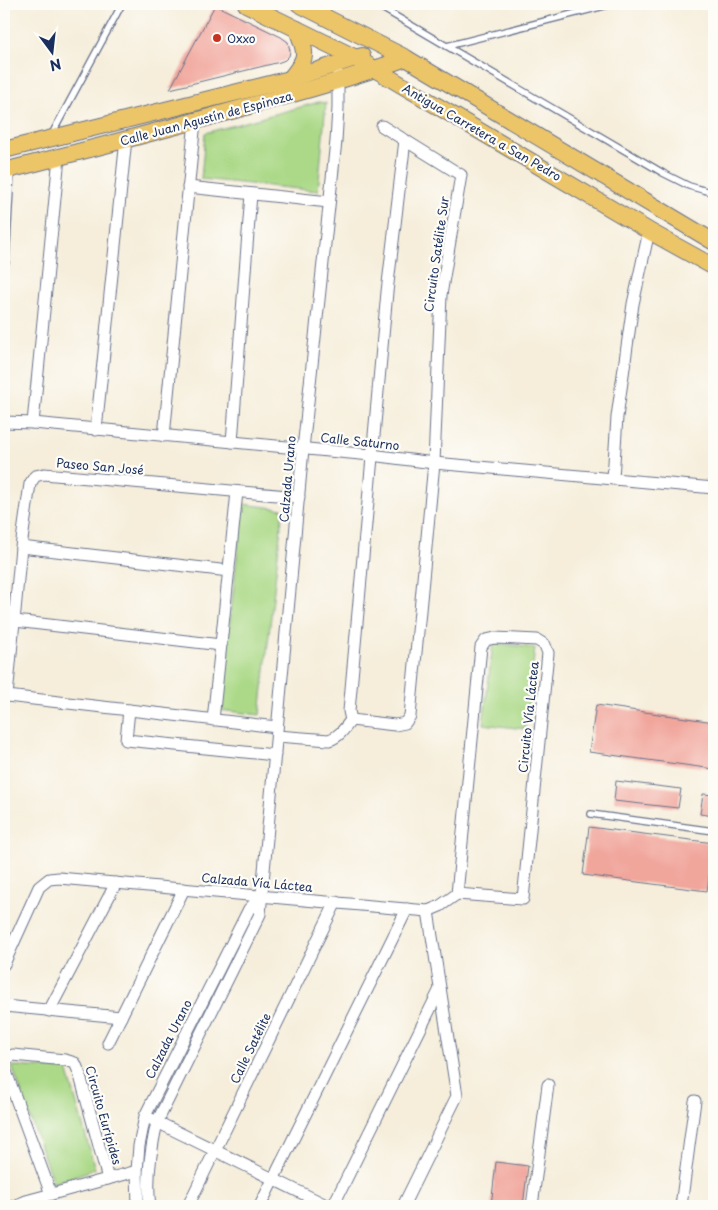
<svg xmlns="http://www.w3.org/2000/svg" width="718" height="1210" font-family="'Playpen Sans',sans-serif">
	<rect width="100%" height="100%" fill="#fdfcf7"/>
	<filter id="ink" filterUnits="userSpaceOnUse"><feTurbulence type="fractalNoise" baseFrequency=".02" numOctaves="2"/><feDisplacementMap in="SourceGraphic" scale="10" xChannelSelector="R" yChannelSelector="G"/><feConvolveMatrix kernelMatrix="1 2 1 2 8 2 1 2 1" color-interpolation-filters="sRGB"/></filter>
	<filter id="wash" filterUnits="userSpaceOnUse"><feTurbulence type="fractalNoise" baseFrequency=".0096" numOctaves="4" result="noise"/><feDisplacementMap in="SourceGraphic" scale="20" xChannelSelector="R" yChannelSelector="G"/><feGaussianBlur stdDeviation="1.12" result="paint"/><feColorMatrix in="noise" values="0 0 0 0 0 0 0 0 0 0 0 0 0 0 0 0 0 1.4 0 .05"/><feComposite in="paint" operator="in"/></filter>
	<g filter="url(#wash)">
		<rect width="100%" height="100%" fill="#f6eedb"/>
		<!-- green -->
		<g fill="#abd987" stroke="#638472">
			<path d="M319,102l7,1 -8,88 -117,-12 4,-46z"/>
			<path d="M243,504l40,5 -23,206 -40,-5z"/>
			<path d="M493,643l42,5 -10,81 -42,-5z"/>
			<path d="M12,1066l55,3 28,100 -42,14z"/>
		</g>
		<g id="blocks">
			<!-- building -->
			<g fill="#f1a69c">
				<path d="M215,5l66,32 7,5 2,9 -1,5 -4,4 -5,2 -110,27z"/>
				<path d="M596,705l118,17v47l-125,-17z"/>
				<path d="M616,781l65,8 -3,19 -64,-7z"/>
				<path d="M703,794l11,1v21l-14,-2z"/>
				<path d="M589,827l125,16 -7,48 -124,-16z"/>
				<path d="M496,1162l32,4 -5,40h-32z"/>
			</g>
		</g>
	</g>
	<g filter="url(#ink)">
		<use href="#blocks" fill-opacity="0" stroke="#68728a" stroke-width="1"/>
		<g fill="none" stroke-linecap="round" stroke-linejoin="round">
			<!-- lane casing -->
			<g stroke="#68728a" stroke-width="8">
				<g id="lane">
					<path d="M375,4l288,169 26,13 25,7"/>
					<path d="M447,46l165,-42"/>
					<path d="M52,134l70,-130"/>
					<path d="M6,262l5,-90"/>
					<path d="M591,814l123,17"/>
				</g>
			</g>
			<!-- street casing -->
			<g stroke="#68728a" stroke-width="13">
				<g id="street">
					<path d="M188,187l141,15"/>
					<path d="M4,422l29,1 338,32 63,8 280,25"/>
					<path d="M33,423l26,-266"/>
					<path d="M96,430l30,-291"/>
					<path d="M164,436l31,-315"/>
					<path d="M232,442l19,-248"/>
					<path d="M613,478l4,-61 16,-113 16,-73"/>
					<path d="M21,547l208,24"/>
					<path d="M15,621l206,24"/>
					<path d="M495,638l42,2 8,5 3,8 -25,246 -66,-5 24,-247 5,-7z"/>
					<path d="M129,710l-3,30 149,15"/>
					<path d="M213,720l24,-228"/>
					<path d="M351,720l44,5 10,-2 5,-7 24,-253 7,-168 20,-120 -79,-49"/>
					<path d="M351,720l-2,-9 38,-419 18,-152"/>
					<path d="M277,727l-270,-31 14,-149 9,-63 5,-8 9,-2 255,23"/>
					<path d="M277,736l52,4c10,-3 16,-12 22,-20"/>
					<path d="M4,964l35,-77 10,-8 10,-1 369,33 12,-5 17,-12"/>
					<path d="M4,1006l117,11"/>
					<path d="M49,1011l67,-128"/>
					<path d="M108,1043l76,-154"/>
					<path d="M151,1119l177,87"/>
					<path d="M51,1194l-46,-125v-9l8,-5 52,5 10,3 4,9 29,107"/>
					<path d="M14,1206l12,-5 111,-30"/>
					<path d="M138,1206l-1,-35 2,-25 6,-30 104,-207 13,-13"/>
					<path d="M150,1206c-4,-28 1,-57 7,-84l103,-208 43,-465 33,-308 2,-33v-34"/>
					<path d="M188,1206l148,-304"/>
					<path d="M260,1206l147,-297"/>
					<path d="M333,1206l107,-217"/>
					<path d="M403,1206l54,-110 -29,-185"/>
					<path d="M532,1206l16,-121"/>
					<path d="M681,1206l14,-105"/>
				</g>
			</g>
			<!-- primary casing -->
			<g stroke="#68728a" stroke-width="18">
				<g id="primary">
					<path d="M246,4l110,54 293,173 65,36"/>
					<path d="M299,4l107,54 308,184"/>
					<path d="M290,79c18,-22 17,-24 7,-50"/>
					<path d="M4,150l286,-71 72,-23"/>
					<path d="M4,171c79,-20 159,-41 238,-63 55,-15 110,-30 164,-50"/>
				</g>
			</g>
			<!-- lane -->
			<use href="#lane" stroke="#fff" stroke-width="5.5"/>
			<!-- street -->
			<use href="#street" stroke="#fff" stroke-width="11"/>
			<!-- primary -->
			<use href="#primary" stroke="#edc569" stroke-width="16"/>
		</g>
	</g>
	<!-- markers -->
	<circle fill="#c8321e" stroke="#fdfcf7" stroke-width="2" cx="217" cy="38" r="5"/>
	<g text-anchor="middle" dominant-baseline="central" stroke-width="4.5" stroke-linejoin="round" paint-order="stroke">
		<!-- poi labels -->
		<g font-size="12" fill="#1b2f5e" stroke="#fdfcf7" text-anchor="start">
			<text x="227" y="38">Oxxo</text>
		</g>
		<!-- street labels -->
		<g font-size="12" fill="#1b2f5e" stroke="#fdfcf7">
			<text transform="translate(206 118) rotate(-15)">Calle Juan Agustín de Espinoza</text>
			<text transform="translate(482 132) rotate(30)">Antigua Carretera a San Pedro</text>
			<text transform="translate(436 254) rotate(-82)">Circuito Satélite Sur</text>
			<text transform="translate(360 441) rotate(6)">Calle Saturno</text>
			<text transform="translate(100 466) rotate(5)">Paseo San José</text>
			<text transform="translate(287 479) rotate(-85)">Calzada Urano</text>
			<text transform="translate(528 717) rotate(-84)">Circuito Vía Láctea</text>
			<text transform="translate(257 882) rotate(5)">Calzada Vía Láctea</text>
			<text transform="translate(168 1039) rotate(-63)">Calzada Urano</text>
			<text transform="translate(250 1048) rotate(-64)">Calle Satélite</text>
			<text transform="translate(104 1115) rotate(74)">Circuito Eurípides</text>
		</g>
	</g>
	<!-- margin -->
	<rect width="718" height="1210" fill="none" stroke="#fdfcf7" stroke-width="20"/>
	<!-- north arrow -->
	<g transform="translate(52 52) rotate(165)" stroke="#fdfcf7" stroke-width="4" paint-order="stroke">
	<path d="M0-4L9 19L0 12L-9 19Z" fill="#1b2f5e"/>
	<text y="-8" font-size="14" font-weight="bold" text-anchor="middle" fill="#1b2f5e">N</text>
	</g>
</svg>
